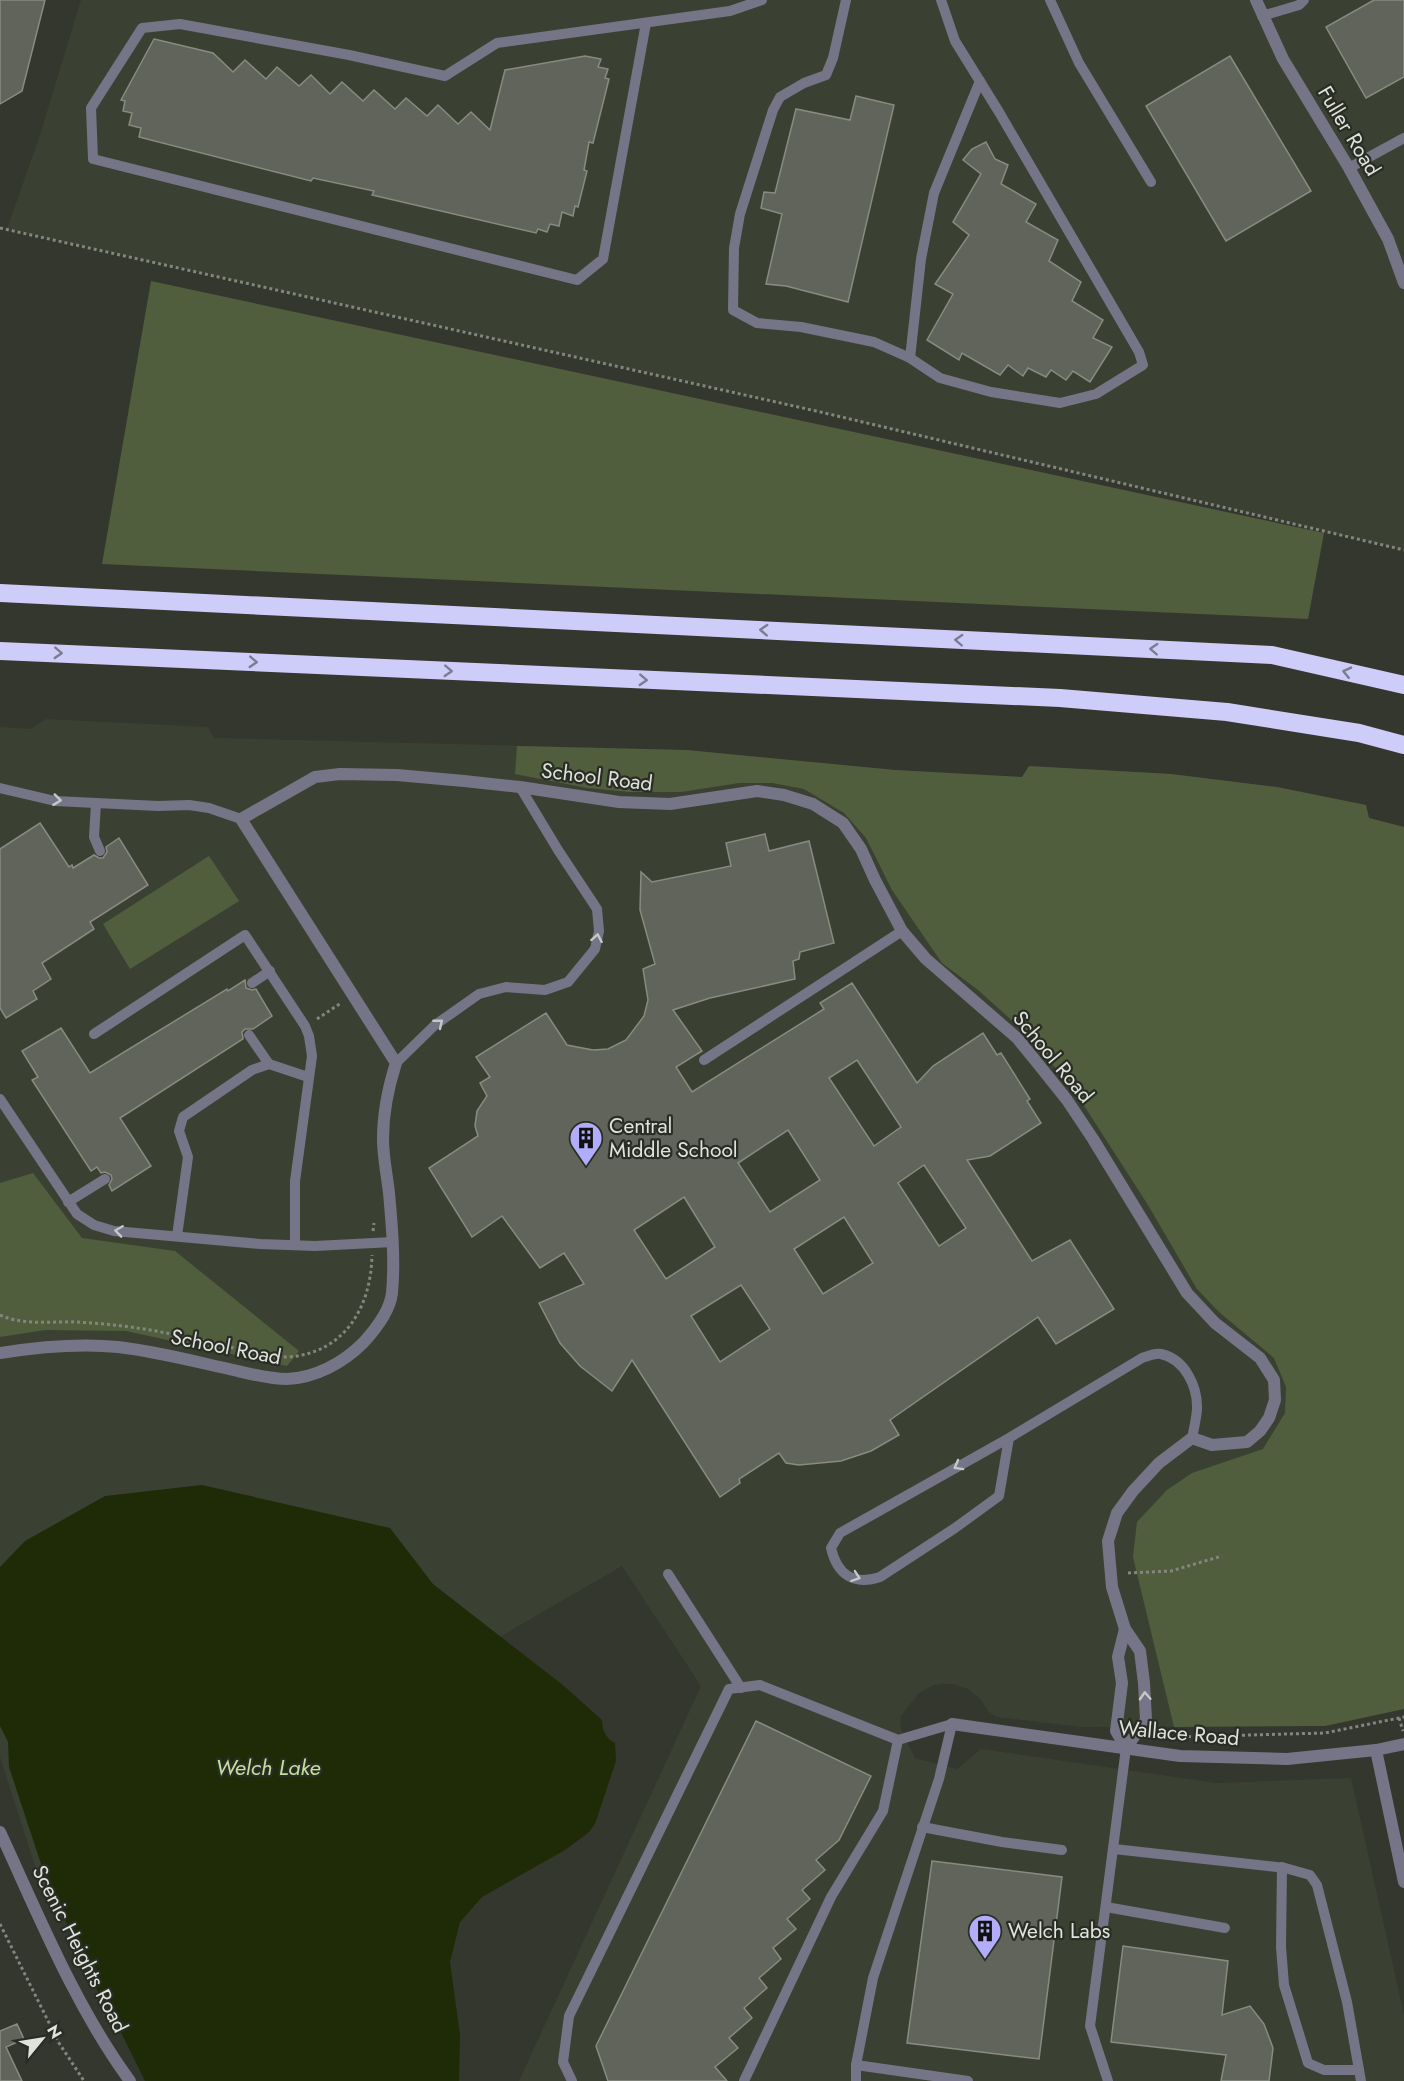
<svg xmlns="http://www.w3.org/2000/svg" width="1404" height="2081" font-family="Jost,sans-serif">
	<rect width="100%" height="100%" fill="#33372e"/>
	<!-- built -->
	<g fill="#3b4132">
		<path d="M81,0h1323v550l-636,-150 -761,-171 32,-91z"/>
		<path d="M46,719l162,8 6,11 473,12 208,20 127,7 7,-11 142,8 106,13 89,18 3,13 35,9v882l-79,17 -244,1 -84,-10 -9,-6 -7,-11 -13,-11 -15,-5h-10l-9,1 -15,8 -18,23 -1,12 15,30 42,11 24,-20 235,34 135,-5 53,237v66h-885l182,-395 -79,-120 -576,334 -46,-143v-1030l30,2z"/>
	</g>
	<!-- green -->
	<g fill="#505e3d">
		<path d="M151,281l1173,252 -16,86 -1206,-55z"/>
		<path d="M517,746l170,4 208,20 127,7 7,-11 142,8 106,13 89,18 3,13 35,9v882l-79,17 -151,1 -41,-170 4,-35 30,-32 25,-17 71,-24 22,-36 1,-26 -12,-29 -55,-46 -22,-23 -49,-84 -74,-115 -48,-57 -48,-43 -36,-27 -50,-73 -26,-52 -22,-25 -40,-24 -32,-6h-33l-58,9h-52l-42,-4 -72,-14z"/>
		<path d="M209,856l30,45 -109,68 -27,-45z"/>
		<path d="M33,1173l49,65 93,13 124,100 -12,15 -161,-35 -81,-1 -45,7v-154z"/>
	</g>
	<!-- water -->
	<path fill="#1e2b06" d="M202,1485l188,43 43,56 131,102 38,34c0,10 4,19 13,23l1,18 -21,63 -7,9 -23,17 -83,47 -22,25 -10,40 10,73 -1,46h-314l-32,-65 -17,-28 -52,-115 -35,-106 -1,-25 -8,-16v-159l25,-26 80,-45z"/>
	<!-- building -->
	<g fill="#60645a" stroke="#878b81" stroke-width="1.5" fill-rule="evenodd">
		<path d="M0,0h45l-23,91 -22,13z"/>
		<path d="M1374,0h30v77l-38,21 -40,-71z"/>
		<path d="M154,39l59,14 20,19 12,-12 21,19 11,-12 22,19 12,-11 19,19 12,-12 21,19 11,-11 21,19 11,-11 21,18 11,-11 20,19 13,-12 19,18 15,-60 80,-14 16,3 -3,8 10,2 -3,9 4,1 -16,64 -4,-1 -5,28 3,1 -9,36 -3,-1 -2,10 -11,-4 -3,14 -9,-2 -3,8 -9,-3 -2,4 -164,-38 2,-4 -61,-13 -2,3 -172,-44 2,-9 -12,-3 3,-12 -9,-2 2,-10 -4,-1z"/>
		<path d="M1230,56l81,135 -85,50 -80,-135z"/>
		<path d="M856,96l38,9 -46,197 -62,-16 -20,-2 16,-70 -21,-6 3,-16 11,1 21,-84 54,11z"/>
		<path d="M986,142l9,17 13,6 -7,19 35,20 -10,18 32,18 -9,21 32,21 -9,19 31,19 -10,18 19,9 -22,35 -17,-11 -7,9 -15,-10 -5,7 -18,-9 -5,8 -15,-11 -8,10 -38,-22 -3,7 -32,-20 26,-46 -18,-10 34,-49 -16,-13 28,-48 -18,-14 9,-11z"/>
		<path d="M40,823l29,44 3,-2 1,3 21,-13 5,3h4l4,-6 -1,-5 13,-9 29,47 -58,37 4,7 -52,34 9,16 -18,12 4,8 -31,19 -6,-10v-159z"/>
		<path d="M765,834l4,17 40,-10 25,102 -34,9 -1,7 -6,2 2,18 -85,19 -37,12 29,41 -26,16 16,25 132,-83 -4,-6 32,-20 65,100 16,-17 50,-33 14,22 4,-2 29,46 -3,2 14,22 -51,33 -23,4 65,101 38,-21 44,69 -58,35 -18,-27 -148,103 9,15 -28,16 -30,10 -42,4 -13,-2 -7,-10 -40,26 1,4 -20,14 -88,-137 -20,31 -32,-25 -20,-23 -21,-40 45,-19 -20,-31 -24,15 -38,-52 -30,21 -43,-69 49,-32 -3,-10 2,-15 10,-15 -7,-13 10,-6 -14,-20 70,-44 21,32 26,5 15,-1 18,-9 18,-24 4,-16 -5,-31 12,-5 -15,-54 1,-38 11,10 79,-16 -5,-23zM857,1060l44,67 -27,19 -45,-68zM788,1130l32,50 -50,32 -32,-49zM924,1165l42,63 -27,18 -41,-63zM684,1197l31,50 -49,32 -32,-49zM844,1217l29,46 -50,31 -29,-45zM741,1285l29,44 -50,33 -29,-46z"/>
		<path d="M245,980l1,8 6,2 4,-1 16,27 -19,13h-8l-3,3 1,7 -123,79 31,48 -39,25 -3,-6 3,-6 -1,-4 -6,-3 -4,1 -4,-6 -6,4 -59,-91 6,-3 -16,-26 39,-23 29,45 137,-84 1,2z"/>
		<path d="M756,1721l115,55 -32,64 -23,20 9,10 -23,20 8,9 -23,20 9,10 -23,19 8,11 -22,19 8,10 -23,20 8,10 -23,20 9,10 -23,19 12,14h-119l-12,-35z"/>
		<path d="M932,1861l130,16 -23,182 -132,-16z"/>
		<path d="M1123,1946l105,15 -6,54 28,-9 14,18 9,24 -4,33h-48l5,-26 -115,-13z"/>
		<path d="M17,2024l7,15 -18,8 16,34h-22v-50z"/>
	</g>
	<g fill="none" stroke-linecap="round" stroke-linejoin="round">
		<!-- path -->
		<g stroke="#83867f" stroke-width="3" stroke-dasharray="3 3" stroke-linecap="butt">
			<path d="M0,228l816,183 588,139"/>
			<path d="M317,1019l24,-16"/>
			<path d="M373,1231l1,-8"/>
			<path d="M0,1315c25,11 51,6 77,7 15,1 30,2 45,4 35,4 69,12 104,20 20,5 41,12 62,11 57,-4 83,-50 84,-102"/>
			<path d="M1128,1573l43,-2 51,-15"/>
			<path d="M1399,1718l4,13"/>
			<path d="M1176,1737l149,-4 79,-16"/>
			<path d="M0,1924l59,119 25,38"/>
		</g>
		<!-- service -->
		<g stroke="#767587" stroke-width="10">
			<path d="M846,0l-13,58 -7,17 -22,8 -24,14 -7,13 -33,104 -6,34 -1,62 24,13 44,4 73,15 36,16 30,20 51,14 69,11 36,-9 47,-29 -4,-13 -140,-240 -44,-71 -14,-41"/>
			<path d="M1050,0l29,63 72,119"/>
			<path d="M1262,16l37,-11 5,-5"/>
			<path d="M646,23l-43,236 -26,21 -484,-121 -2,-51 51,-80 38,-4 169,31 96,21 52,-33 233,-32 32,-11"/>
			<path d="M1349,168l55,-30"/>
			<path d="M910,358l11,-99 13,-66 46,-112"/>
			<path d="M0,788l55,13 103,5 31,-1 20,3 32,11"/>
			<path d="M96,803l-2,34 6,14"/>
			<path d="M252,983l18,-12"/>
			<path d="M94,1034l151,-99 60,91 4,10 3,20 -17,125v64"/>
			<path d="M249,1035l20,29"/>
			<path d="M704,1060l198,-129"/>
			<path d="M396,1063l39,-38 44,-31 27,-7 39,3 23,-8 27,-33 4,-18 -2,-22 -39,-59 -38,-63"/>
			<path d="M0,1099l77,115 17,11 20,6 146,13 55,2 78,-4"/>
			<path d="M68,1202l37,-23"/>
			<path d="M177,1236l11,-79 -9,-26 4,-14 69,-47 17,-6 39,13"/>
			<path d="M1009,1438l-10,58 -44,32 -75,49c-27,9 -43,-3 -49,-29l9,-15 169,-95 133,-80c6,-2 13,-5 19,-4 24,5 37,33 36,56 -1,9 -3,19 -5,28"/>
			<path d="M668,1574l73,114"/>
			<path d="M922,1827l80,15 60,8"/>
			<path d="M1114,1849l171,19 25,7 7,10 30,117 14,79"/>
			<path d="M1282,1867l-1,80 3,38 24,78 16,7h35"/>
			<path d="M1106,1907l119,21"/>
			<path d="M856,2065l112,16"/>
			<path d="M572,2081l-9,-19 6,-46 160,-327 31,-4 138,55 54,-16 -13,55 -66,199 -17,87v16"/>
			<path d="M744,2081l87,-184 52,-86 15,-71"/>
			<path d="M1108,2081l-18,-55 36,-278"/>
		</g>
		<!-- minor -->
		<g stroke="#767587" stroke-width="12">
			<path d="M1256,0l27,59 66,109 39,71 16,44"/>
			<path d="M0,1353c38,-6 79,-10 118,-6 37,4 74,14 111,22 18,4 38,10 58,10 28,-1 56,-16 76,-36 12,-13 27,-32 29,-50 3,-33 0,-67 -3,-100 -2,-18 -6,-36 -6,-54 0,-27 5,-51 13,-76l-155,-244 74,-42 25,-3 57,1 67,6 56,6 99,15 51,2 87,-13 27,4 29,9 30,19 18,26 14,31 27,51 24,28 91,79 22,27 28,35 26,39 94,154 28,30 45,35 14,22 1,20 -6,18 -9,13 -13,11 -35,3 -20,-7 -33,25 -26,28 -16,22 -9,28 4,46 13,42 15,22 4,32 2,37 -20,28"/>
			<path d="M1125,1629l-7,28 4,26 -6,48 10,17"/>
			<path d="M952,1724l228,32 107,3 89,-9"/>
		</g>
		<!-- tertiary -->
		<g stroke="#767587" stroke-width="12">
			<path d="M1404,1744l-28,6 28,132"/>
			<path d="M0,1832c39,84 75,174 130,249"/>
		</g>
		<!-- motorway -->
		<g stroke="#ceccf9" stroke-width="18">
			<path d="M0,593l1272,62 132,30"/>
			<path d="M0,651l1060,47 167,14 132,21 45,12"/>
		</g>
	</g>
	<!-- one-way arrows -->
	<defs><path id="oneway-chevron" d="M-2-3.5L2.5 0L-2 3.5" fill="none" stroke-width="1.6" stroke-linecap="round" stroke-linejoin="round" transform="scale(1.5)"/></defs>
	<g stroke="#7c7c8e">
		<use href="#oneway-chevron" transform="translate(764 630) rotate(-177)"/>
		<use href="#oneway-chevron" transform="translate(959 640) rotate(-177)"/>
		<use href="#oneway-chevron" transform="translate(1154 649) rotate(-177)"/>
		<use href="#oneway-chevron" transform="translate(58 653) rotate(3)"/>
		<use href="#oneway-chevron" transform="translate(253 662) rotate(3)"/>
		<use href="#oneway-chevron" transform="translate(448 671) rotate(3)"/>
		<use href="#oneway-chevron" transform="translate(1347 672) rotate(-167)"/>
		<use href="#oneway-chevron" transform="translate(643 680) rotate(3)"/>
	</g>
	<g stroke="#c6c8c8">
		<use href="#oneway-chevron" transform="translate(57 800) rotate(7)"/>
		<use href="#oneway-chevron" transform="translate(597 938) rotate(-80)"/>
		<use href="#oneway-chevron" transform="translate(439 1023) rotate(-39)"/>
		<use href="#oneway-chevron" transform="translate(119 1231) rotate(-172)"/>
		<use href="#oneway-chevron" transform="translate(958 1466) rotate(151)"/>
		<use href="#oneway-chevron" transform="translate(856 1577) rotate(19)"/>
		<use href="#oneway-chevron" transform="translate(1145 1696) rotate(-93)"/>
	</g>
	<!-- icons -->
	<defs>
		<g id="building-pin" transform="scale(1.725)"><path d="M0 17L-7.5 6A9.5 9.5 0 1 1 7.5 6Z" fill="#b2adfa" stroke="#292d24"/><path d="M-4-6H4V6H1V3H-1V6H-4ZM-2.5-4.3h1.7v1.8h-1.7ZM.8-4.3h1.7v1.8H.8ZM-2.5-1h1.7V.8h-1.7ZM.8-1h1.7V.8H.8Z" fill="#111"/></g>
	</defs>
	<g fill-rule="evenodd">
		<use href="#building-pin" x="586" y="1138"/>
		<use href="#building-pin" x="985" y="1931"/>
	</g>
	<g text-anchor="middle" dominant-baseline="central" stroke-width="4.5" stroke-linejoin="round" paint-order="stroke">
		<!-- street labels -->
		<g font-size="21" fill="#e0e3dd" stroke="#292d24">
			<text transform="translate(1349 131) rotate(59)">Fuller Road</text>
			<text transform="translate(597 777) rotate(7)">School Road</text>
			<text transform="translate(1053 1057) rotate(50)">School Road</text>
			<text transform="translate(226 1347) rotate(11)">School Road</text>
			<text transform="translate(1179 1733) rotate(5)">Wallace Road</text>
			<text transform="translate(80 1949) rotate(63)">Scenic Heights Road</text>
		</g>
		<!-- poi labels -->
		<g font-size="21" fill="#e0e3dd" stroke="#292d24" text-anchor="start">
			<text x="609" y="1126">Central<tspan x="609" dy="24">Middle School</tspan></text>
			<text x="1008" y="1931">Welch Labs</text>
		</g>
		<!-- water labels -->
		<g font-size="22" font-style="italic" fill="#c4e09e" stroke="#292d24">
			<text x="268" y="1767">Welch Lake</text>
		</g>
	</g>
	<!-- north arrow -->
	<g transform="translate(42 2039) rotate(60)" stroke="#292d24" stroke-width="4.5" paint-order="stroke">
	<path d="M0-4.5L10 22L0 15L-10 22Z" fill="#e0e3dd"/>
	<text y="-9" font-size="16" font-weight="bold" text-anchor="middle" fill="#e0e3dd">N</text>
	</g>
</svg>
